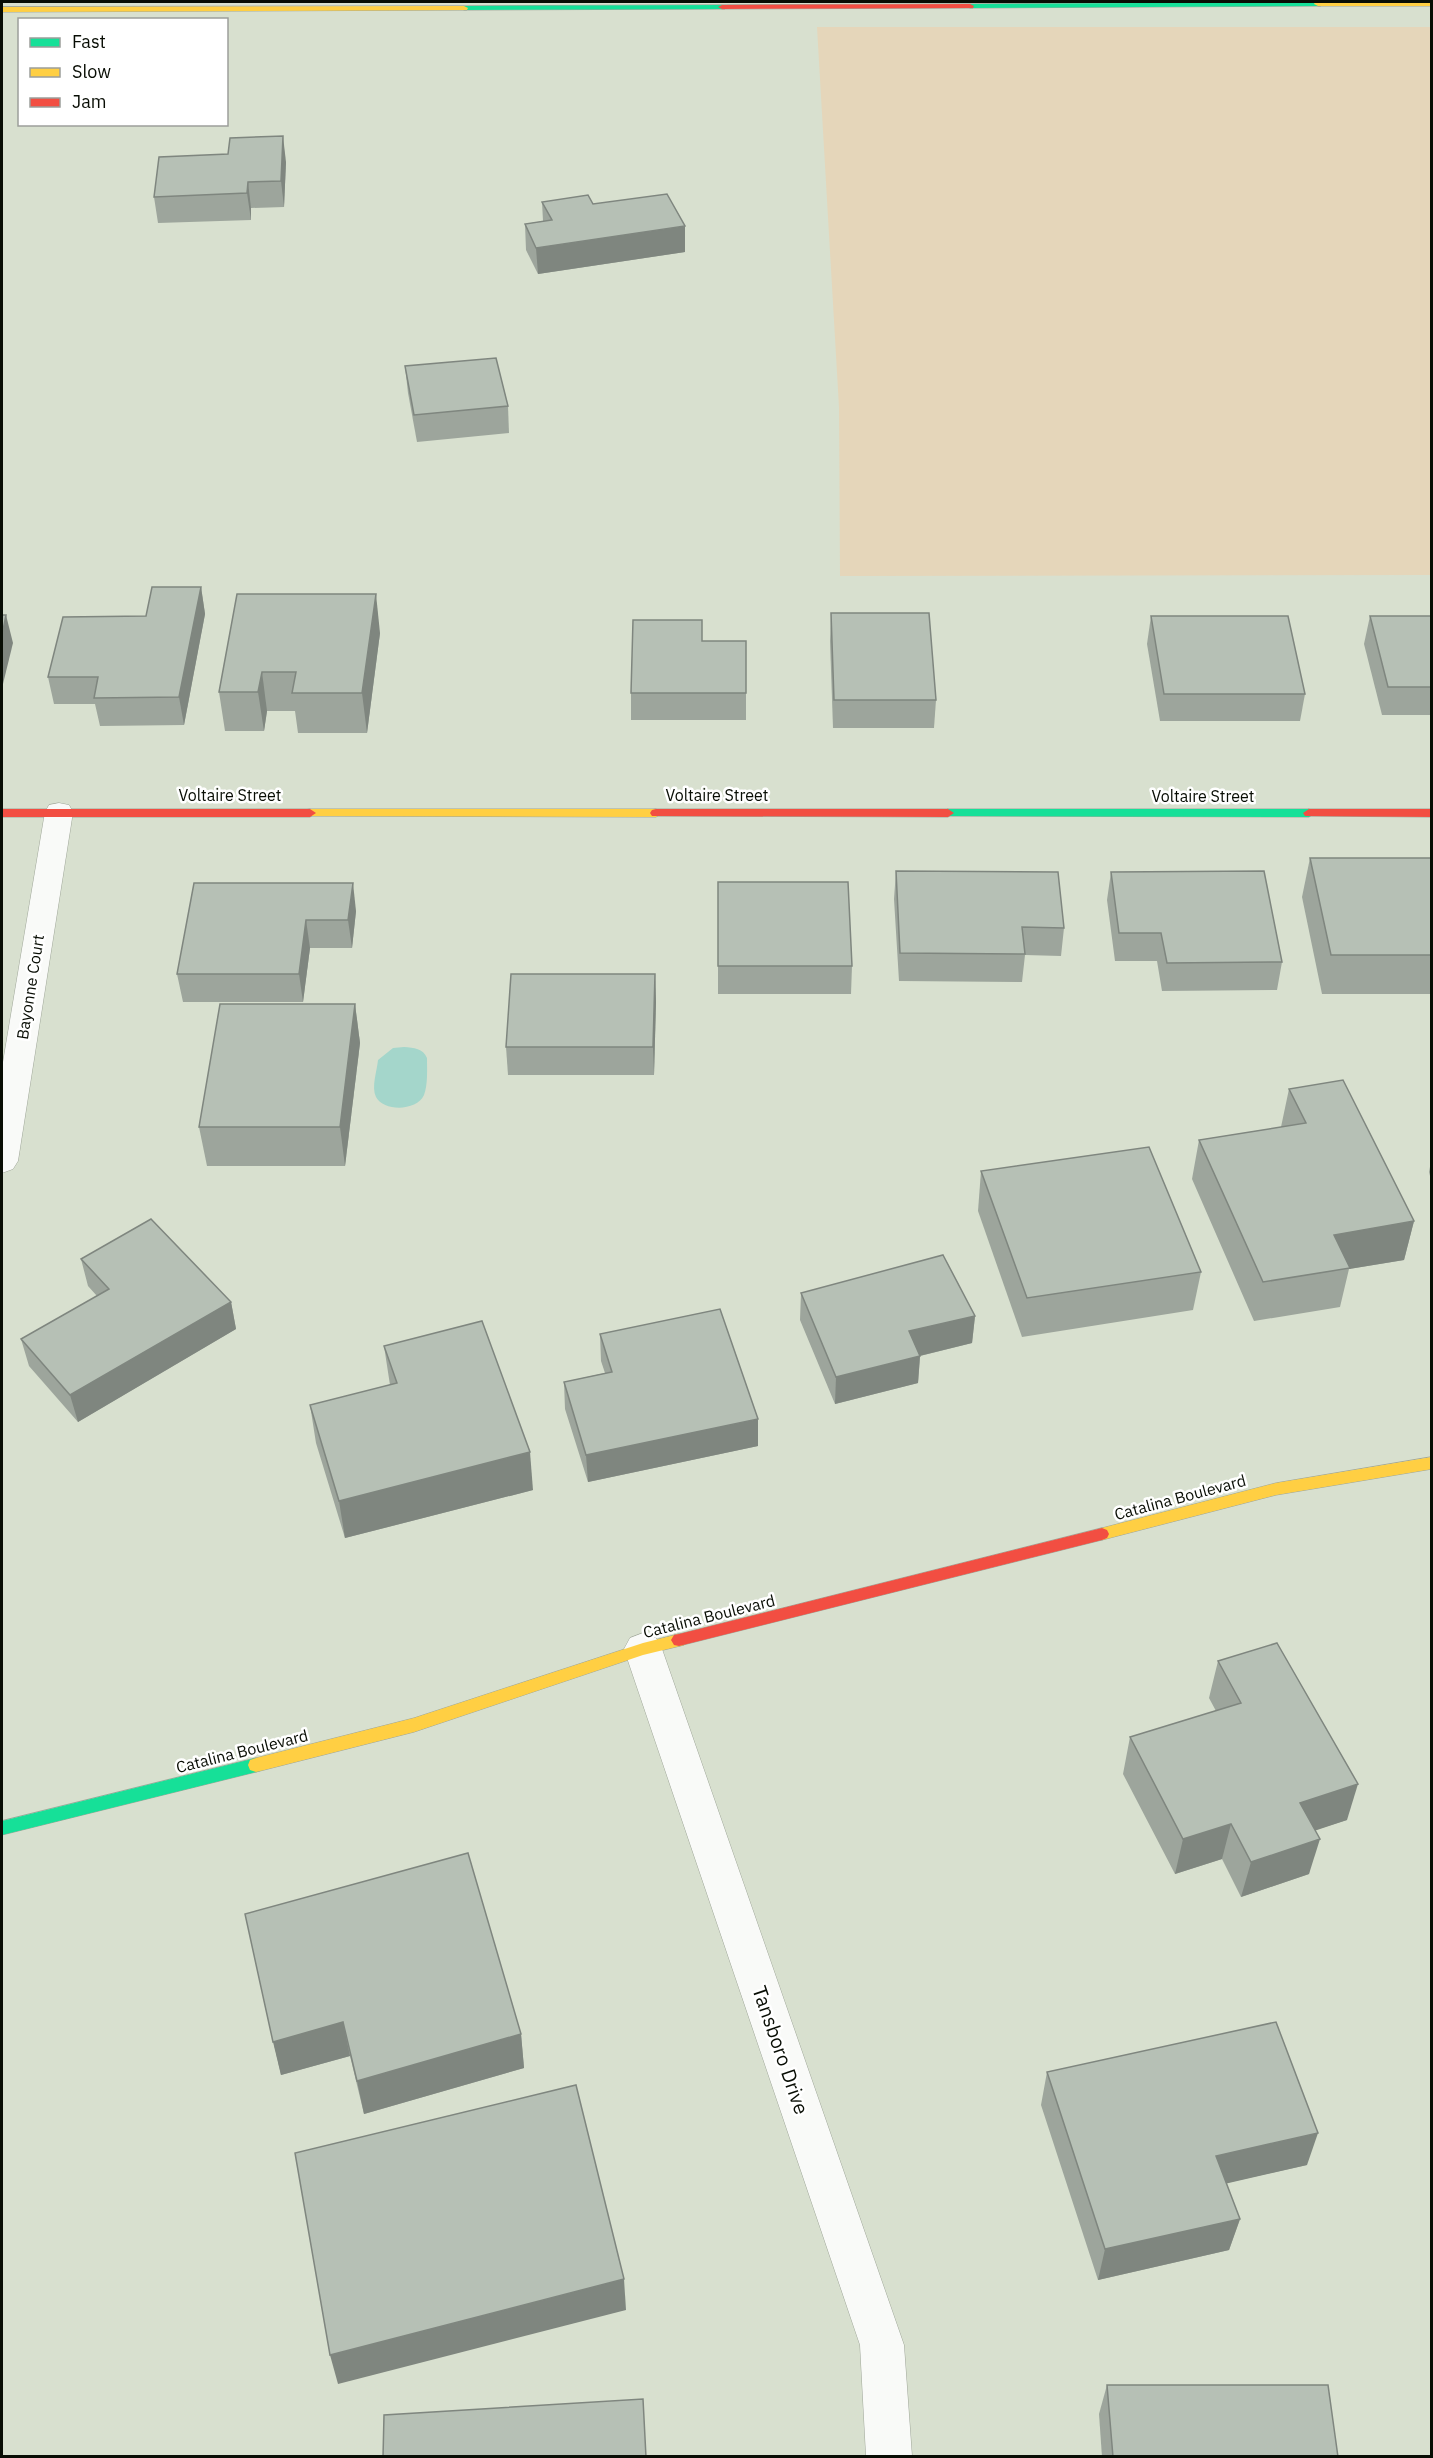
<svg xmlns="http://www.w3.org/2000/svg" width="1433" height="2458" font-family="'IBM Plex Sans',sans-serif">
	<rect width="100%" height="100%" fill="#d8e0cf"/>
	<!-- green -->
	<path fill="#e5d6ba" d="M817,27h614v548l-591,1 -1,-169z"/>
	<!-- water -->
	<path fill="#a4d6cb" d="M404,1047c10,1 19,1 23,11 0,11 1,27 -3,37 -7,16 -40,17 -48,2 -5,-10 1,-26 2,-37l15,-12z"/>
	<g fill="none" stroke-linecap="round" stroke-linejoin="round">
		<!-- street casing -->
		<g stroke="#9fa699" stroke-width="1">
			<g id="street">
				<path d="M59,803l10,2 4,7 -55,349 -5,8 -11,4v-105l43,-256 4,-7z"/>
				<path d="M643,1633l13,5 6,11 242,696 8,111h-46l-6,-111 -236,-696 6,-11z"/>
			</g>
		</g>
		<!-- fast casing -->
		<g stroke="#9fa699" stroke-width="1">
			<g id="fast">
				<path d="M1318,2l4,2 -1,2 -351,2 -4,-2 4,-2z"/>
				<path d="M722,5l4,2 -1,2 -261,1 -4,-2 4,-2z"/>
				<path d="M948,809h361l6,4 -6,4 -365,-1 -2,-3z"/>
				<path d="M256,1758l6,2 2,5 -2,5 -6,2 -254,63v-14z"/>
			</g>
		</g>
		<!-- slow casing -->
		<g stroke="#9fa699" stroke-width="1">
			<g id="slow">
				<path d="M1315,2h117v4h-114l-4,-2z"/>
				<path d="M464,6l4,2 -1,2 -465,2v-5z"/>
				<path d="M310,809h346l6,4 -6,4 -350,-1 -2,-3 2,-3z"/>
				<path d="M1432,1457v12l-156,26 -174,45 -5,-2 -2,-4 2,-4 5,-2 174,-45z"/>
				<path d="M679,1634l5,1 3,5 -3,5 -41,10 -229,77 -158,40 -6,-2 -2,-5 2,-5 6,-2 158,-40 229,-75z"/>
			</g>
		</g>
		<!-- jam casing -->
		<g stroke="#9fa699" stroke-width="1">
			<g id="jam">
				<path d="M970,4l4,2 -1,2 -251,1 -4,-2 4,-2z"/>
				<path d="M2,809h308l6,4 -6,4h-308z"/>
				<path d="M656,809h292l6,4 -6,4 -296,-1 -2,-3 2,-3z"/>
				<path d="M1309,809h123v8l-127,-1 -2,-3z"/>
				<path d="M1102,1528l5,2 2,4 -2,4 -5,2 -423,106 -5,-1 -3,-5 3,-5 5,-1z"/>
			</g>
		</g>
		<!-- street -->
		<use href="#street" fill="#f9faf8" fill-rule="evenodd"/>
		<!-- fast -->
		<use href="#fast" fill="#16e098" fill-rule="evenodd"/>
		<!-- slow -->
		<use href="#slow" fill="#ffcf43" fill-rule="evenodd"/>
		<!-- jam -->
		<use href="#jam" fill="#f24e42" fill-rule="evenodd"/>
	</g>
	<!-- wall -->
	<g fill="#9da59c">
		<path d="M286,162l-2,45 -33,1v12l-93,3 -4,-26z"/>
		<path d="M542,202l51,2 92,48 -147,22 -12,-24 -1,-26 18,-3z"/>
		<path d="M405,366l103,40 1,27 -92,9 -9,-49z"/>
		<path d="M201,587l4,27 -21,111 -84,1 -5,-22h-41l-6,-27 98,-61z"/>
		<path d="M237,594l143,39 -13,100h-69l-3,-22h-28l-3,20h-39l-6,-39z"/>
		<path d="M831,613l105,87 -2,28h-101l-3,-87z"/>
		<path d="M1151,616l154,78 -5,27h-140l-13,-77z"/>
		<path d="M1370,616h61v99h-49l-18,-71z"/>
		<path d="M702,641l44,52v27h-115v-27z"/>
		<path d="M1310,858h121v136h-109l-20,-97z"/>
		<path d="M896,871l168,57 -3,28 -36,-1 -3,27 -123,-1 -5,-82z"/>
		<path d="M1111,872l171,90 -5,28 -115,1 -5,-30h-42l-8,-61z"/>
		<path d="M718,882l134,84 -1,28h-133z"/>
		<path d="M194,883l162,28 -4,37h-42l-7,54h-120l-6,-28z"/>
		<path d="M655,974l1,28 -2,73h-146l-2,-28z"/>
		<path d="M355,1004l5,39 -15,123h-138l-8,-39z"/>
		<path d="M1289,1089l125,132 -10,39 -55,9 -9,38 -86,14 -62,-142 7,-39 82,-13z"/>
		<path d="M1431,1161v19l-2,-8z"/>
		<path d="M981,1171l220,101 -8,38 -171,27 -44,-126z"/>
		<path d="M81,1259l150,43 5,27 -158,93 -49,-56 -8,-27 76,-43 -9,-10z"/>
		<path d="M801,1293l174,23 -3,27 -52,13 -2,27 -83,21 -35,-84z"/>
		<path d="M600,1334l158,112 -170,36 -23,-73 -1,-27 41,-9 -4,-12z"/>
		<path d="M384,1346l149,144 -188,48 -29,-95 -6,-38 80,-20z"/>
		<path d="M1218,1661l129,159 -32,10 -6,44 -68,23 -19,-38 -47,15 -52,-100 7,-37 86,-26 -7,-13z"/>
		<path d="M245,1914l276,120 3,34 -160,46 -14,-58 -69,19z"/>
		<path d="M1047,2072l260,93 -81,18 14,36 -11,31 -131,30 -57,-175z"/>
		<path d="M1107,2385l231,72h-236l-3,-43z"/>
	</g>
	<!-- shaded-wall -->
	<g fill="#7f867f">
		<path d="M283,136l3,26 -2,45 -3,-26z"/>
		<path d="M248,182l3,26v12l-4,-27z"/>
		<path d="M685,226v26l-147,22 -2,-26z"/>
		<path d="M201,587l4,27 -21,111 -5,-28z"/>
		<path d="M376,594l4,39 -13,100 -5,-40z"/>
		<path d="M6,615l7,28 -11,45v-53z"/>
		<path d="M262,672l5,39 -3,20 -6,-39z"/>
		<path d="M353,883l3,28 -4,37 -4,-28z"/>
		<path d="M306,920l4,28 -7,54 -4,-28z"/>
		<path d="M655,974l1,28 -2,73 -1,-28z"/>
		<path d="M355,1004l5,39 -15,123 -5,-39z"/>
		<path d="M1414,1221l-10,39 -55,9 -15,-34z"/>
		<path d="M231,1302l5,27 -158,93 -8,-27z"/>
		<path d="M975,1316l-3,27 -65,16 2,-28z"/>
		<path d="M920,1356l-2,27 -83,21 1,-27z"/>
		<path d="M758,1419v27l-170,36 -2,-27z"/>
		<path d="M530,1452l3,38 -188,48 -6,-37z"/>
		<path d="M1358,1784l-11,36 -57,19 10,-36z"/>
		<path d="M1231,1824l-9,35 -47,15 8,-35z"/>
		<path d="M1320,1839l-11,35 -68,23 10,-35z"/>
		<path d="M343,2022l7,34 -69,19 -8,-33z"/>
		<path d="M521,2034l3,34 -160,46 -7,-33z"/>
		<path d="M1318,2133l-11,32 -100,23 9,-32z"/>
		<path d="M1240,2219l-11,31 -131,30 7,-31z"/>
		<path d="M624,2279l2,31 -288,74 -8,-29z"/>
	</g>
	<!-- building -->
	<g fill="#b6c0b5" stroke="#7f867f" stroke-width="1.5">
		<path d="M283,136l-2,45 -33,1 -1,11 -93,4 5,-40 69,-3 2,-16z"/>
		<path d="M667,194l18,32 -149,22 -11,-24 27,-4 -10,-18 46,-7 5,9z"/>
		<path d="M496,358l12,48 -94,9 -9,-49z"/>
		<path d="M152,587h49l-22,110 -85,1 4,-21h-50l15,-60 83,-1z"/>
		<path d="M237,594h139l-14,99h-70l4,-21h-34l-4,20h-39z"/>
		<path d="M831,613h98l7,87h-102z"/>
		<path d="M2,615h4l-4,20z"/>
		<path d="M1151,616h137l17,78h-141z"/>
		<path d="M1370,616h61v71h-43z"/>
		<path d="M633,620h69v21h44v52h-115z"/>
		<path d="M1310,858h121v97h-100z"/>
		<path d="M896,871l162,1 6,56 -42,-1 3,27 -125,-1z"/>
		<path d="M1264,871l18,91 -115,1 -6,-30h-42l-8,-61z"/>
		<path d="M718,882h130l4,84h-134z"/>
		<path d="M194,883h159l-5,37h-42l-7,54h-122z"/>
		<path d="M511,974h144l-2,73h-147z"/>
		<path d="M220,1004h135l-15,123h-141z"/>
		<path d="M1343,1080l71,141 -80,14 16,33 -87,14 -64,-142 107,-17 -17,-34z"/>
		<path d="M1149,1147l52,125 -174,26 -46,-127z"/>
		<path d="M151,1219l80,83 -161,93 -49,-56 88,-50 -28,-30z"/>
		<path d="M943,1255l32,61 -66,15 11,25 -84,21 -35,-84z"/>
		<path d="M720,1309l38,110 -172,36 -22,-73 48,-10 -12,-38z"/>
		<path d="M482,1321l48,131 -191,49 -29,-96 87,-22 -13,-37z"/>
		<path d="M1277,1643l81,141 -58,19 20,36 -69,23 -20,-38 -48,15 -53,-102 111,-34 -23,-42z"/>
		<path d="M468,1853l53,181 -164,47 -14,-59 -70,20 -28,-128z"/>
		<path d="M1276,2022l42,111 -102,23 24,63 -135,30 -58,-177z"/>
		<path d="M576,2085l48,194 -294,76 -35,-202z"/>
		<path d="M1107,2385h221l10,72h-225z"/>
		<path d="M643,2399l3,58h-263l1,-42z"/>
	</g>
	<g text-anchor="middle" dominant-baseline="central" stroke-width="5" stroke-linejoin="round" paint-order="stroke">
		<!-- street labels -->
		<g font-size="16" fill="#080d04" stroke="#fff">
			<text x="230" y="795">Voltaire Street</text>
			<text x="717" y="795">Voltaire Street</text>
			<text x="1203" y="796">Voltaire Street</text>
			<text transform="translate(30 987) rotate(-81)">Bayonne Court</text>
			<text transform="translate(1180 1497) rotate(-15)">Catalina Boulevard</text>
			<text transform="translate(709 1616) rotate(-14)">Catalina Boulevard</text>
			<text transform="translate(242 1751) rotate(-14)">Catalina Boulevard</text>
		</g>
		<!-- near-street labels -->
		<g font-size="20" fill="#080d04" stroke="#fff">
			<text transform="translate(781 2050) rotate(71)">Tansboro Drive</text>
		</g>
	</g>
	<!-- border -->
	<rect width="1433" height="2458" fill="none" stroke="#080d04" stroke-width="6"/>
	<!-- legend -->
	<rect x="18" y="18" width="210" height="108" fill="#ffffff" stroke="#9c9e9b" stroke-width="1.5"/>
	<rect x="30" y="38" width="30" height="9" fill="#16e098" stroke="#9c9e9b" stroke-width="1.5"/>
	<text x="72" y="48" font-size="18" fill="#080d04">Fast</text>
	<rect x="30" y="68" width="30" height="9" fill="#ffcf43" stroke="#9c9e9b" stroke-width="1.5"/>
	<text x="72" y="78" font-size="18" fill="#080d04">Slow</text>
	<rect x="30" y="98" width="30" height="9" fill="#f24e42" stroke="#9c9e9b" stroke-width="1.5"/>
	<text x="72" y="108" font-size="18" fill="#080d04">Jam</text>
</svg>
